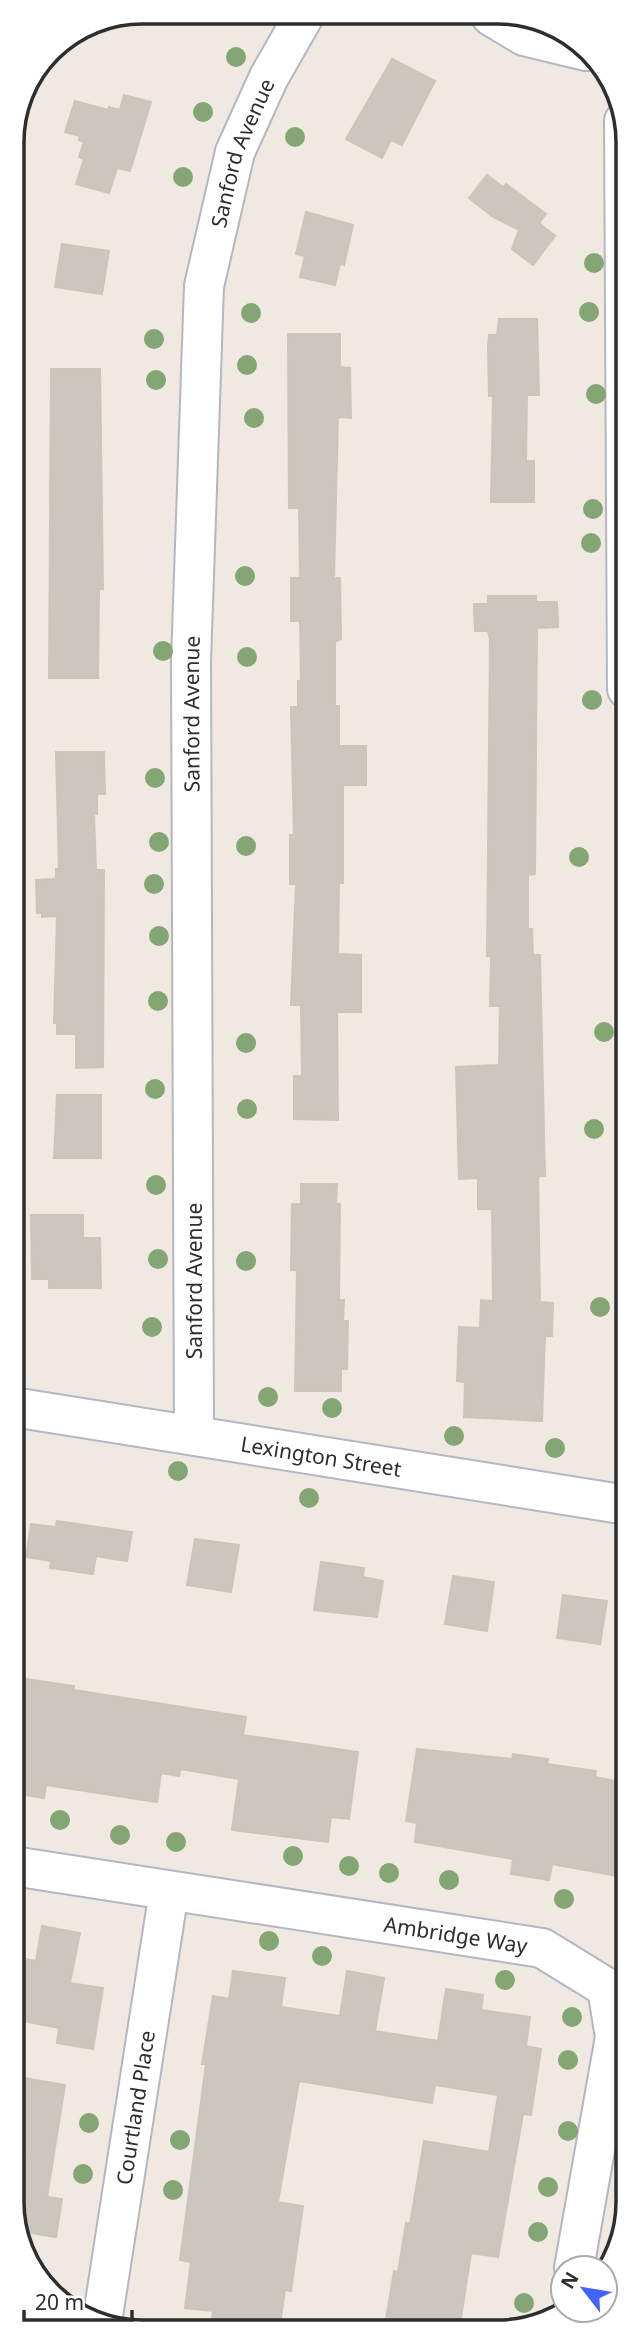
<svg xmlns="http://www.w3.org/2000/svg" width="640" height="2345" font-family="'Noto Sans',sans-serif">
	<rect width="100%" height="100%" fill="#efe9e1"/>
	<!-- building -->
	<g fill="#cbc7bf" stroke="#cbc5ba" stroke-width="2">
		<path d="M392,59l43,22 -33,64 -11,-5 -9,18 -36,-19z"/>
		<path d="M124,95l27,7 -21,69 -13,-3 -8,25 -33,-9 8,-25 -5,-2 5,-15 -5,-2 1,-4 -15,-4 10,-31 33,9 1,-3 11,3z"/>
		<path d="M487,175l16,12 3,-3 40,30 -7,9 16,13 -22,29 -21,-16 7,-19 -26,-13 -24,-19z"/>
		<path d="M306,212l47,13 -9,40 -4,-1 -5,21 -35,-8 5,-21 -9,-2z"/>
		<path d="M62,244l47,7 -7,43 -47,-7z"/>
		<path d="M499,319h38l2,76h-12l-1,66h8v41h-43l2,-106h-4l-1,-50 1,-11h8z"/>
		<path d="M288,334h52v33l10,1 1,50 -13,-1 -4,161h6l1,61 -6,3v64h4v40h27v39h-23v98h-4l-1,71 23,1v57h-24l1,108 -44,-1v-43h8l-1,-71h-10l5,-121h-6v-49h4l-3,-128h7v-26h3l-1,-60h-9v-43h9l-1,-70h-10z"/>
		<path d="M51,369h49l3,220h-4l-1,89h-49z"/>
		<path d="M488,596h48v6h21l1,25 -21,1 -2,246 -7,1v54h4l1,26h7l5,221h-7l2,126 13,1 -1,33h-7l-3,85 -78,-4 1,-35 -8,-1 2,-54 21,1 1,-28 12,1 -1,-92h-14v-31l-19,1 -3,-112 43,-2 1,-59h-10l1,-50h-4l3,-316 -2,-9h-13l-1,-27h14z"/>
		<path d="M56,752h48l1,42h-8v20h-3l2,56h8l-1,197 -27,1v-34h-19v-11h-3l3,-107 -15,1v-4h-5l-1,-33 20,-1v-10h3z"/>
		<path d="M57,1095h44v63h-47z"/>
		<path d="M301,1184h36l-1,20h4l-1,96h5l-1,21h5l-1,48h-6v22h-46l2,-121h-6l1,-66h9z"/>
		<path d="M31,1215h52v23h17l1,50h-52v-9h-17z"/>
		<path d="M57,1521l75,11 -5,29 -31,-5 -3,18 -43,-6 1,-7 -25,-4 5,-33 25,3z"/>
		<path d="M195,1539l44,6 -8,47 -44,-7z"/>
		<path d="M321,1562l43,6 -1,9 20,4 -6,36 -63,-7z"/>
		<path d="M453,1576l41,6 -7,49 -42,-7z"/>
		<path d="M563,1595l44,6 -7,43 -43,-6z"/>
		<path d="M13,1677l61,9v4l172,27 -3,18 115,17 -9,67 -18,-2 -3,25 -96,-12 7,-51 -59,-10 -1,7 -18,-3 -4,29 -111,-17 -2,13 -31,-5z"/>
		<path d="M417,1749l95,10 1,-5 35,5 -1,5 49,7 -1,6 32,6v65l-4,29 -71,-13 -3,16 -38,-6 2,-15 -98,-17 2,-19 -11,-2z"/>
		<path d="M42,1926l38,7 -10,50 33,5 -10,61 -36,-6 2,-15 -46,-9v-29l6,-32 17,3z"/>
		<path d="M233,1971l52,7 -4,29 59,9 7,-45 37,7 -9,53 63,10 8,-52 37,6 -2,15 49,7 -4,29 15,3 -10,66 -8,-1 -25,143 -27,-4 -12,78h-75l10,-60 4,1 8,-49 4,1 14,-83 65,11 9,-57 -63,-10 -3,18 -133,-22 -21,121 25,4 -12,85 -6,-1 -6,41 -68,-3 2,-17 -28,-3 6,-46 -11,-2 26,-196h-4l11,-68 16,3z"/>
		<path d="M13,2076l52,9 -18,112 15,2 -6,38 -37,-6 -5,-9 12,-70 -13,-2z"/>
	</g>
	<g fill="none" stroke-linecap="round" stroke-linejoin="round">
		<!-- minor casing -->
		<g stroke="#b4b7c1" stroke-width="42">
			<g id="minor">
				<path d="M491,16l33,20 62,15"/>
				<path d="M624,121l3,568"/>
				<path id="s1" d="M13,1407l614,98"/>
				<path id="s2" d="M194,1435l-3,-774 13,-375 31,-134 34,-75 36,-63"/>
				<path id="s3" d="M13,1866l529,82 65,40 8,49 -41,231"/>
				<path id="s4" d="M102,2322l67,-431"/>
			</g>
		</g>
		<!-- minor -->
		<use href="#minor" stroke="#fff" stroke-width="38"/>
	</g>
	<!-- trees -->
	<g fill="#84a574">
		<circle cx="236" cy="57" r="10"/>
		<circle cx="203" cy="112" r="10"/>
		<circle cx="295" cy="137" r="10"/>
		<circle cx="183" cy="177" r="10"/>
		<circle cx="594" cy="263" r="10"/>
		<circle cx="589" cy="312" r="10"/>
		<circle cx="251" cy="313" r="10"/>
		<circle cx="154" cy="339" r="10"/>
		<circle cx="247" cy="365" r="10"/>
		<circle cx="156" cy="380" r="10"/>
		<circle cx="596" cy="394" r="10"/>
		<circle cx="254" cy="418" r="10"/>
		<circle cx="593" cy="509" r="10"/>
		<circle cx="591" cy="543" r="10"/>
		<circle cx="245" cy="576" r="10"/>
		<circle cx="163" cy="651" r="10"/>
		<circle cx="247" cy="657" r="10"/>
		<circle cx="592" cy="700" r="10"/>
		<circle cx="155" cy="778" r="10"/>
		<circle cx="159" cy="842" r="10"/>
		<circle cx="246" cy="846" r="10"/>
		<circle cx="579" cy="857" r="10"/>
		<circle cx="154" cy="884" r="10"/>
		<circle cx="159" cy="936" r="10"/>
		<circle cx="158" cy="1001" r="10"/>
		<circle cx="604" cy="1032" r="10"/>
		<circle cx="246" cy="1043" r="10"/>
		<circle cx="155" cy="1089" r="10"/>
		<circle cx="247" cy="1109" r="10"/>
		<circle cx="594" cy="1129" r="10"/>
		<circle cx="156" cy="1185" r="10"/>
		<circle cx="158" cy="1259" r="10"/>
		<circle cx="246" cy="1261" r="10"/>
		<circle cx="600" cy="1307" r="10"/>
		<circle cx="152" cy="1327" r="10"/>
		<circle cx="268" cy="1397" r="10"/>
		<circle cx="332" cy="1408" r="10"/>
		<circle cx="454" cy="1436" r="10"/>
		<circle cx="555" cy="1448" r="10"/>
		<circle cx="178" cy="1471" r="10"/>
		<circle cx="309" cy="1498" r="10"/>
		<circle cx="60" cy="1820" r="10"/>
		<circle cx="120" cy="1835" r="10"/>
		<circle cx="176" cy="1842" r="10"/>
		<circle cx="293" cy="1856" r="10"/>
		<circle cx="349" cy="1866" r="10"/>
		<circle cx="389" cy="1873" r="10"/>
		<circle cx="449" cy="1880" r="10"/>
		<circle cx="564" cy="1899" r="10"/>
		<circle cx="269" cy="1941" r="10"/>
		<circle cx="322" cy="1956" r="10"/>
		<circle cx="505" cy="1980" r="10"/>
		<circle cx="572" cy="2017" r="10"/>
		<circle cx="568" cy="2060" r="10"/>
		<circle cx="89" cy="2123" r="10"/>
		<circle cx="568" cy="2131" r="10"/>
		<circle cx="180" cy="2140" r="10"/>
		<circle cx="83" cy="2174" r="10"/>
		<circle cx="548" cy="2187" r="10"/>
		<circle cx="173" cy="2190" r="10"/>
		<circle cx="538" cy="2232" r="10"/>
		<circle cx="524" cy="2303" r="10"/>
	</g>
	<g text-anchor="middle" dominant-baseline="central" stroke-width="5" stroke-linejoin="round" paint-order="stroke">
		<!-- street labels -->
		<g font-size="21" fill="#2e2e2e" stroke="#fff">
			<text stroke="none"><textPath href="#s2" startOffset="1288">Sanford Avenue</textPath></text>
			<text stroke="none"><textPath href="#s2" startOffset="721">Sanford Avenue</textPath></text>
			<text transform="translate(194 1281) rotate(-90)">Sanford Avenue</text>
			<text stroke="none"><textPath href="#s1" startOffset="312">Lexington Street</textPath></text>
			<text stroke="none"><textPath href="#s3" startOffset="448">Ambridge Way</textPath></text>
			<text stroke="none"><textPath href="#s4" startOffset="217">Courtland Place</textPath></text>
		</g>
	</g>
	<!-- crop -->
	<path d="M0 0H640V2345H0ZM142 24H498A118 118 0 0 1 616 142V2202A118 118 0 0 1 498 2320H142A118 118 0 0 1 24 2202V142A118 118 0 0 1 142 24Z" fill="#fff" fill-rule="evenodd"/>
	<path fill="none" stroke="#2e2e2e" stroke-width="3.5" d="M142 24H498A118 118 0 0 1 616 142V2202A118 118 0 0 1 498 2320H142A118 118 0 0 1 24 2202V142A118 118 0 0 1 142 24Z"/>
	<!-- north arrow -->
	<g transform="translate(584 2289) rotate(301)"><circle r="33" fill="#ffffff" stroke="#ababab" stroke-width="2"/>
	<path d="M0-5L12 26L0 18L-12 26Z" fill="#4264fb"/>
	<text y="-10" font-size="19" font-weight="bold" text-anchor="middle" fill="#2e2e2e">N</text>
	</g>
	<!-- scale -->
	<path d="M24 2310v10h108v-10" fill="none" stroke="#2e2e2e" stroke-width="3.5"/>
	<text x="35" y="2310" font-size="21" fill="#2e2e2e" stroke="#ffffff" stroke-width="5" paint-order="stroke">20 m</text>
</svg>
